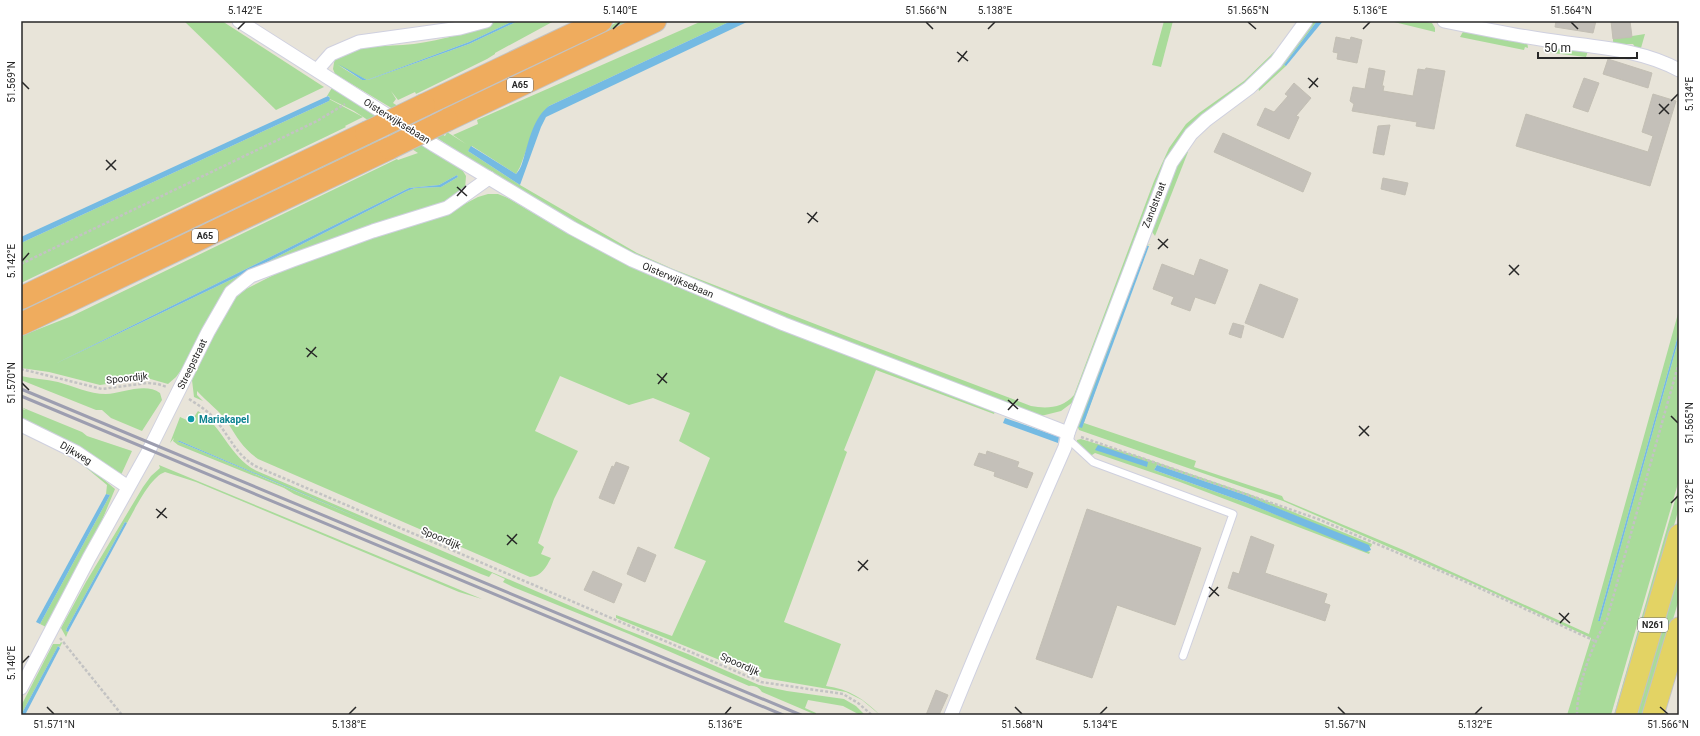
<svg xmlns="http://www.w3.org/2000/svg" width="1700" height="736" font-family="Roboto,sans-serif">
	<rect width="100%" height="100%" fill="#e8e4d9"/>
	<!-- green -->
	<g fill="#a9db9a" fill-rule="evenodd">
		<path d="M184,21h38l102,66 -48,23z"/>
		<path d="M498,21h15l-44,21 -102,38 -29,-15 24,15h6l101,-36 49,-23h36l-59,32v1l-8,5 -71,35 -1,-2 -17,8 -7,-9 5,8 -3,4 52,33 2,-4 19,12 -13,-9 25,-11 -1,-4 225,-99h29l-182,85 -13,18 -16,43 -4,7 -44,-28 -4,5 52,34 117,68 36,16 181,70 177,67c16,3 32,2 43,-11l80,-214 15,-33 17,-24 13,-11 45,-32 30,-29 3,-1 -5,10 -81,67 -118,274 -12,9 -20,5 -217,-81 -207,-87 -158,-95 -46,-32 -78,-47 -2,-5 2,-12c30,-13 48,-10 79,-13 29,-4 57,-12 84,-23z"/>
		<path d="M620,21h13l-195,93 -5,-3z"/>
		<path d="M1164,21h9l-12,46 -9,-2z"/>
		<path d="M1312,21h5l-33,44 2,1 -27,25 -1,-4z"/>
		<path d="M1390,21h32l10,2 3,5v4z"/>
		<path d="M1495,26l118,17v-4l32,-5 -4,14 -6,-1 -2,-3h-7l-3,2 -134,-19z"/>
		<path d="M1464,30l63,11 1,7 -3,-1 -1,3 -64,-13z"/>
		<path d="M1544,44l44,7 -2,6 -42,-5z"/>
		<path d="M333,86l67,46 61,36 5,8 -1,13 -12,11 -216,85 -43,68 -18,24 -8,7 -21,-6 -47,7 -51,-13 -28,-4v-32l51,-20 325,-157 1,1 20,-7 -64,-42 -24,-12 -1,-3h-2zM457,175l1,2 -17,10 -26,1 -8,3 -156,79 -196,94 354,-176 30,-3z"/>
		<path d="M329,99l34,18 -18,9 1,1 -325,156v-40l308,-142z"/>
		<path d="M375,138l5,3 -359,173v-7z"/>
		<path d="M1184,151l4,1 -33,84 -5,-7 16,-44z"/>
		<path d="M488,194h10l10,4 59,35 57,30 371,148 -1,3 -118,-44 -32,80 3,2 -63,170 57,22 -15,42c23,3 38,13 54,29l-18,-15 -16,-8 -82,-14 -148,-60v-3l56,21 34,-75 -32,-13 36,-90 -31,-17 11,-28 -37,-15 -24,7 -69,-29 -25,55 43,20 -24,48 -16,44 6,4 -3,7 10,4c-5,9 -9,18 -21,19l-272,-118c-16,-12 -20,-20 -30,-36 -8,-12 -21,-21 -31,-32v4l6,6 -9,-4 -2,-17 9,-23 20,-40 13,-18 12,-10 49,-25 160,-55 23,-12z"/>
		<path d="M1151,244l-4,2 -65,182 2,-5 112,38 -2,6 88,29 2,4 117,49 188,85 90,-324v22l-81,289h2l79,-283v142l-68,235h-44l24,-77 -113,-52 -195,-85 -204,-71 -2,-5 67,-179z"/>
		<path d="M21,376c12,3 25,3 37,6 15,4 31,12 48,12 16,-1 40,-12 54,-1l2,7 -20,31 -31,-13 -9,-8h-6l-75,-30z"/>
		<path d="M21,407l61,25 5,4 45,15 -11,24 -100,-52v-14l5,1z"/>
		<path d="M198,411c25,15 31,46 59,60l367,158 64,25 71,31 28,6 57,8 12,7 9,9h-5l-17,-9 -35,-6 -3,8 11,5v2l-54,-23c-3,-5 -8,-7 -13,-6l-120,-52 -116,-47 -10,-5 2,-3 -13,-6 -3,4 -8,-3 -187,-80 -10,-6 -106,-43 -5,-4 1,-3 -4,5 10,-26 9,4 3,-1zM177,441h3l196,84z"/>
		<path d="M21,430l50,22 44,37 -17,41 -52,97 -6,-3 70,-129 -4,-1 1,-9 -35,-29 -51,-23z"/>
		<path d="M1081,439l60,18 108,37 123,50 -1,3 -126,-52 -88,-30 -3,5 93,33 123,49 -1,2 -189,-72 -85,-29 -6,4 -12,-14v-3z"/>
		<path d="M159,465l323,134 -23,-7 -263,-110 -31,-10c-15,5 -30,37 -38,51l-2,-1 -58,106 -1,3 2,1 -2,5 -5,-9 25,-46 57,-95 8,-11 9,-8z"/>
		<path d="M1679,486v22l-6,21 -54,186h-5z"/>
		<path d="M1679,565v34l-34,116h-10z"/>
		<path d="M61,642l1,1 -2,4 -2,-1 -1,2 -36,67v-9l32,-62h7z"/>
	</g>
	<!-- water -->
	<g fill="#74bae3">
		<path d="M513,21h5l-49,23 -101,36h-6l-24,-16 29,16 102,-38z"/>
		<path d="M731,21h18l-203,96 -5,10 -21,58 -52,-34 3,-5 45,28c5,-5 6,-11 8,-17 5,-17 10,-40 25,-51z"/>
		<path d="M1317,21h6l-37,45 -2,-1z"/>
		<path d="M328,96l2,2 -1,3 -308,142v-6z"/>
		<path d="M457,175l1,2 -17,10 -26,1 -8,3 -156,79 -196,94 354,-176 30,-3z"/>
		<path d="M1147,246h2l-67,182 -3,-1z"/>
		<path d="M1679,332v6l-79,283h-2z"/>
		<path d="M1005,418l54,19 -1,6 -55,-20z"/>
		<path d="M177,441h3l197,84z"/>
		<path d="M1098,445l50,17 -1,5 -52,-17z"/>
		<path d="M1157,465l88,30 124,50 2,5 -5,2 -119,-49 -93,-33z"/>
		<path d="M106,494l4,1 -70,129 -4,-2z"/>
		<path d="M125,522l2,1 -59,109 -2,-1 1,-3z"/>
		<path d="M58,646l2,2 -35,67h-4z"/>
	</g>
	<!-- building -->
	<g fill="#c4c0b9" stroke="#c3bfb4">
		<path d="M1556,21h40l-3,12 -38,-6z"/>
		<path d="M1611,21h19l2,16 -19,2z"/>
		<path d="M1336,37l14,3 1,-3 11,3 -5,23 -20,-4 1,-6 -5,-1z"/>
		<path d="M1608,59l44,14 -4,15 -45,-14z"/>
		<path d="M1369,68l16,3 -3,15h2l-1,5 30,5 5,-27 7,1 1,-2 19,3 -11,58 -18,-3 1,-4 -65,-11 2,-7 -4,-3 3,-14 12,2z"/>
		<path d="M1584,78l15,5 -11,29 -15,-5z"/>
		<path d="M1294,83l17,15 -15,18 3,1 -10,22 -32,-14 8,-17 9,4 14,-16 -3,-2z"/>
		<path d="M1653,94l23,7 -26,85 -134,-40 10,-32 122,38 5,-16 -11,-4z"/>
		<path d="M1390,125l-6,30 -11,-2 5,-27z"/>
		<path d="M1223,133l88,40 -8,19 -89,-40z"/>
		<path d="M1383,178l25,5 -3,12 -24,-6z"/>
		<path d="M1200,259l28,11 -13,34 -20,-7 -5,14 -19,-7 3,-7 -21,-8 9,-25 32,12z"/>
		<path d="M1260,284l38,15 -15,39 -38,-15z"/>
		<path d="M1233,323l11,3 -3,12 -12,-4z"/>
		<path d="M987,451l32,11 -2,5 16,6 -6,15 -33,-12 1,-4 -21,-7 5,-12 7,2z"/>
		<path d="M616,462l13,5 -15,37 -15,-6 13,-32 2,1z"/>
		<path d="M1087,509l114,39 -26,77 -58,-20 -25,73 -56,-19z"/>
		<path d="M1251,536l23,9 -9,28 62,21 -3,9 6,2 -5,16 -97,-33 5,-16 6,2z"/>
		<path d="M638,547l18,8 -11,27 -18,-8z"/>
		<path d="M593,571l29,13 -8,19 -30,-13z"/>
		<path d="M936,690l12,5 -9,20h-13z"/>
	</g>
	<g fill="none" stroke-linecap="round" stroke-linejoin="round">
		<!-- service casing -->
		<g stroke="#cfd0df" stroke-width="9">
			<path id="service" d="M1067,438l26,24 140,52 -50,142"/>
		</g>
		<!-- minor casing -->
		<g stroke="#cfd0df" stroke-width="15">
			<g id="minor">
				<path d="M239,21l195,124 138,83 60,32 152,64 284,109"/>
				<path d="M1444,21c34,7 68,14 102,19 45,7 93,8 133,30"/>
				<path d="M317,70l14,-16 28,-12 101,-14 26,-7"/>
				<path d="M21,425l55,27 52,35"/>
				<path d="M21,688l68,-130 58,-104 61,-122 23,-40 20,-16 42,-16 80,-29 74,-23 42,-30"/>
				<path d="M951,715c36,-90 75,-179 114,-268l3,-14 103,-270 20,-29 15,-14 43,-32 27,-26 30,-41"/>
			</g>
		</g>
		<!-- primary casing -->
		<g stroke="#c3c3c3" stroke-width="23">
			<g id="primary">
				<path d="M1626,715l53,-180"/>
				<path d="M1653,715l26,-87"/>
			</g>
		</g>
		<!-- motorway casing -->
		<g stroke="#c3c3c3" stroke-width="24">
			<g id="motorway">
				<path d="M424,105l177,-84"/>
				<path d="M447,120l208,-99"/>
				<path d="M21,298l345,-165"/>
				<path d="M21,324l369,-176"/>
			</g>
		</g>
		<!-- path -->
		<g stroke="#c3c3c3" stroke-width="2.5" stroke-dasharray="3 2" stroke-linecap="butt">
			<path d="M21,264l296,-143 28,-17"/>
			<path d="M21,369l81,20 45,-6 11,1 9,3"/>
			<path d="M189,399c11,7 22,14 29,24 13,16 18,31 37,43l506,216 82,12 15,9 14,12"/>
			<path d="M1081,437l237,82 146,62 131,60"/>
			<path d="M60,638l62,77"/>
			<path d="M1577,715c0,-31 15,-69 30,-96l72,-257"/>
		</g>
		<!-- service -->
		<use href="#service" stroke="#fff" stroke-width="7"/>
		<!-- minor -->
		<use href="#minor" stroke="#fff" stroke-width="13"/>
		<!-- primary -->
		<use href="#primary" stroke="#e3d364" stroke-width="21"/>
		<!-- motorway -->
		<use href="#motorway" stroke="#efac5e" stroke-width="22"/>
		<!-- rail -->
		<g stroke="#9d9eb0" stroke-width="3">
			<path d="M21,389l780,326"/>
			<path d="M21,396l762,319"/>
		</g>
		<!-- motorway-bridge casing -->
		<g stroke="#c3c3c3" stroke-width="24" stroke-linecap="butt">
			<g id="motorway-bridge">
				<path d="M366,133l58,-28"/>
				<path d="M390,148l57,-28"/>
			</g>
		</g>
		<!-- motorway-bridge -->
		<use href="#motorway-bridge" stroke="#efac5e" stroke-width="22"/>
	</g>
	<!-- ticks -->
	<path fill="none" stroke="#272727" stroke-width="1.5" d="M926,22l7,7M1248,22l8,7M1571,22l7,7M238,29l7,-7M613,29l7,-7M988,29l7,-7M1363,29l7,-7M957,52l11,9M958,62l9,-11M1308,78l10,9M22,82l7,7M1309,88l9,-10M1671,101l7,-7M1659,104l10,10M1659,114l10,-10M106,160l10,10M106,170l10,-10M457,187l10,9M457,196l9,-10M807,213l11,9M808,223l9,-11M1158,239l10,9M1158,249l10,-10M22,261l7,-8M1509,265l10,10M1509,275l10,-10M306,348l11,9M307,357l9,-10M657,374l10,9M22,383l7,7M658,384l9,-11M1008,400l10,9M1008,410l10,-11M1671,416l7,7M1359,426l10,10M1359,436l10,-10M1671,503l7,-7M156,509l11,9M157,518l9,-10M507,535l10,9M507,545l10,-11M858,561l10,9M858,571l10,-11M1209,587l10,9M1209,597l9,-10M1559,613l11,10M1560,623l9,-10M22,663l7,-7M47,707l7,7M1015,707l7,7M1338,707l7,7M1660,707l8,7M349,714l7,-7M725,714l6,-7M1100,714l7,-7M1475,714l7,-7"/>
	<!-- markers -->
	<circle fill="#0f9aa8" stroke="#fff" stroke-width="1.5" cx="191" cy="419" r="4"/>
	<g text-anchor="middle" dominant-baseline="central" stroke-width="3.5" stroke-linejoin="round" paint-order="stroke">
		<!-- shield labels -->
		<g fill="#fff" stroke="#686868" stroke-width="1">
			<rect x="507" y="78" width="26" height="14" rx="3"/>
			<rect x="192" y="229" width="26" height="14" rx="3"/>
			<rect x="1638" y="618" width="30" height="14" rx="3"/>
		</g>
		<g font-size="9" font-weight="bold" fill="#272727">
			<text x="520" y="85">A65</text>
			<text x="205" y="236">A65</text>
			<text x="1653" y="625">N261</text>
		</g>
		<!-- street labels -->
		<g font-size="10" fill="#272727" stroke="#fff">
			<text transform="translate(397 121) rotate(32)">Oisterwijksebaan</text>
			<text transform="translate(1154 205) rotate(-69)">Zandstraat</text>
			<text transform="translate(678 280) rotate(23)">Oisterwijksebaan</text>
			<text transform="translate(192 364) rotate(-64)">Streepstraat</text>
			<text transform="translate(127 378) rotate(-6)">Spoordijk</text>
			<text transform="translate(76 453) rotate(31)">Dijkweg</text>
			<text transform="translate(441 538) rotate(23)">Spoordijk</text>
			<text transform="translate(740 664) rotate(24)">Spoordijk</text>
		</g>
		<!-- culture labels -->
		<g font-size="10" font-weight="bold" fill="#0d838f" stroke="#fff" text-anchor="start">
			<text x="199" y="419">Mariakapel</text>
		</g>
	</g>
	<!-- border -->
	<rect width="1700" height="736" fill="none" stroke="#ffffff" stroke-width="44"/>
	<!-- scale -->
	<path d="M1538 52v6h99v-6" fill="none" stroke="#272727" stroke-width="2"/>
	<text x="1544" y="52" font-size="12" fill="#272727" stroke="#ffffff" stroke-width="3" paint-order="stroke">50 m</text>
	<rect x="22" y="22" width="1656" height="692" fill="none" stroke="#272727" stroke-width="1.5"/>
	<g font-size="10" text-anchor="middle" fill="#272727">
		<text x="245" y="14">5.142°E</text>
		<text x="620" y="14">5.140°E</text>
		<text x="926" y="14">51.566°N</text>
		<text x="995" y="14">5.138°E</text>
		<text x="1248" y="14">51.565°N</text>
		<text x="1370" y="14">5.136°E</text>
		<text x="1571" y="14">51.564°N</text>
		<text transform="translate(11 82) rotate(-90)" y="4">51.569°N</text>
		<text transform="translate(1689 94) rotate(-90)" y="4">5.134°E</text>
		<text transform="translate(11 261) rotate(-90)" y="4">5.142°E</text>
		<text transform="translate(11 383) rotate(-90)" y="4">51.570°N</text>
		<text transform="translate(1689 423) rotate(-90)" y="4">51.565°N</text>
		<text transform="translate(1689 496) rotate(-90)" y="4">5.132°E</text>
		<text transform="translate(11 663) rotate(-90)" y="4">5.140°E</text>
		<text x="54" y="728">51.571°N</text>
		<text x="349" y="728">5.138°E</text>
		<text x="725" y="728">5.136°E</text>
		<text x="1022" y="728">51.568°N</text>
		<text x="1100" y="728">5.134°E</text>
		<text x="1345" y="728">51.567°N</text>
		<text x="1475" y="728">5.132°E</text>
		<text x="1668" y="728">51.566°N</text>
	</g>
</svg>
